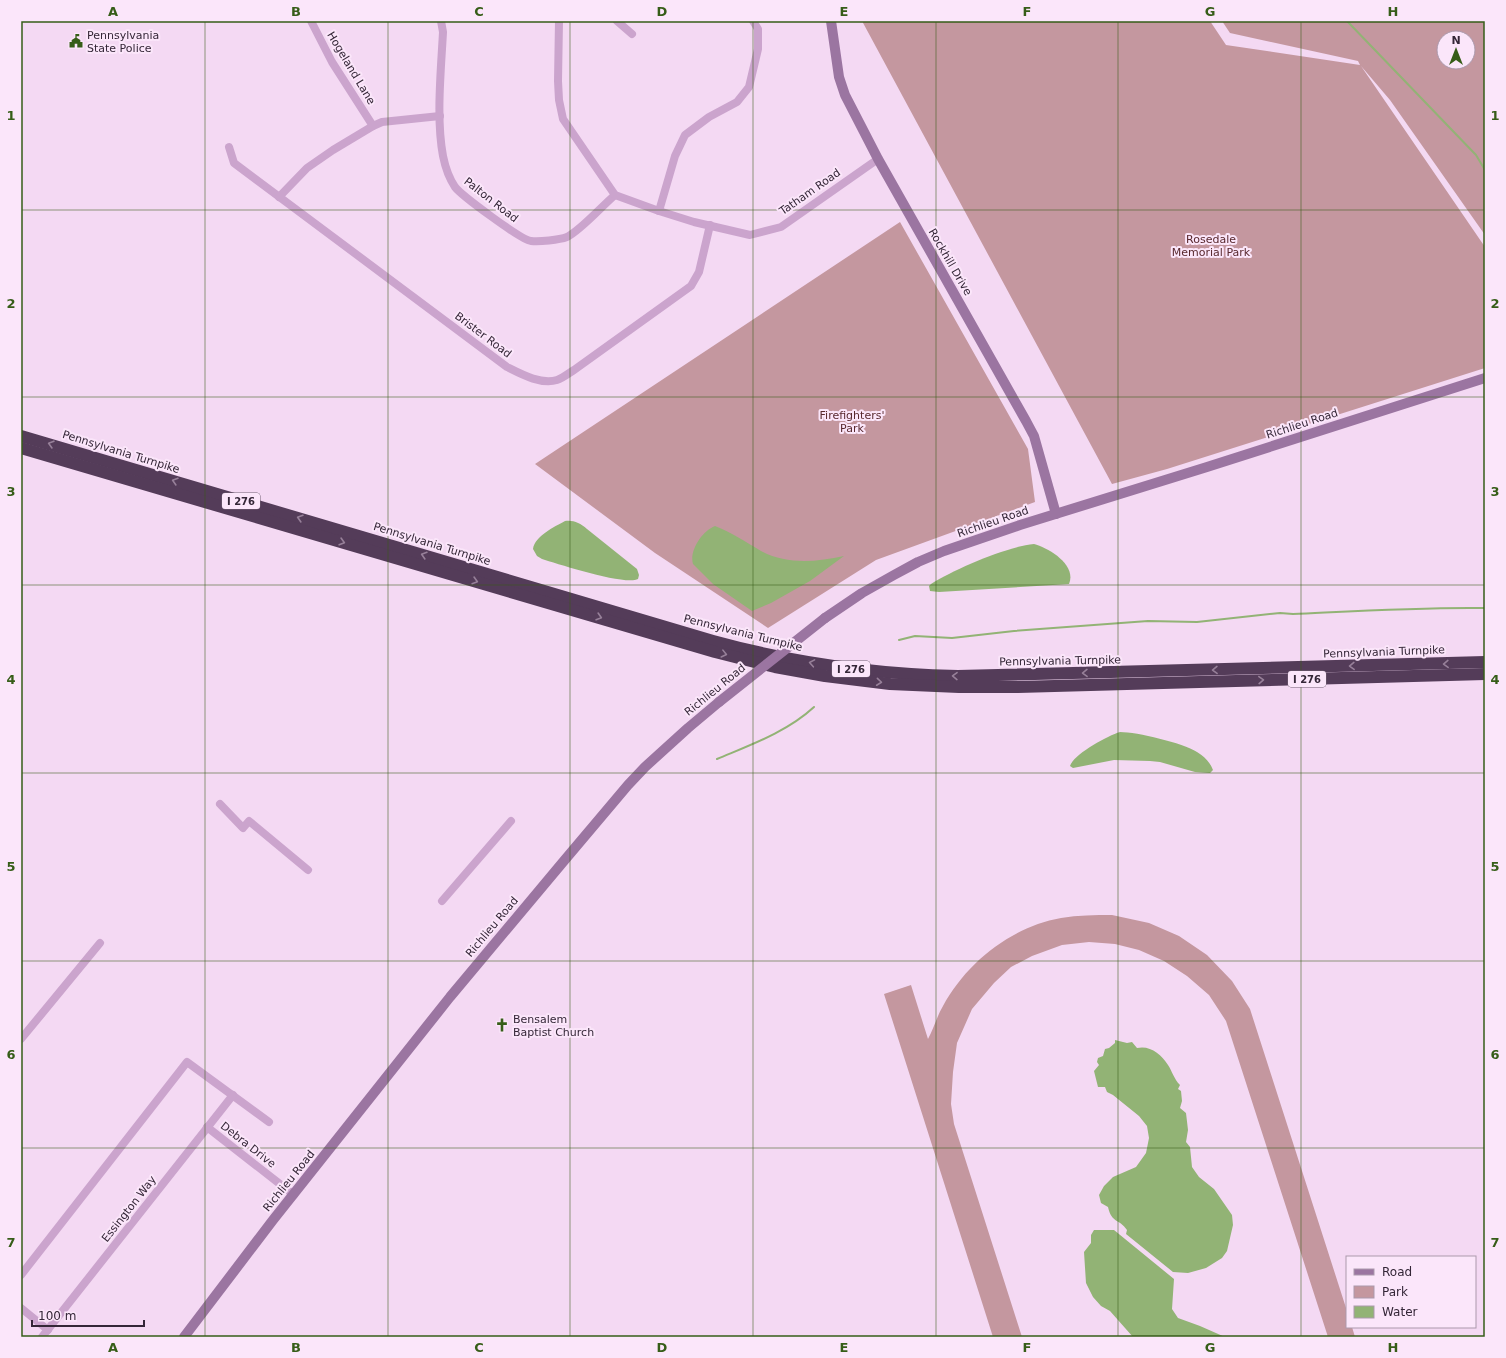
<svg xmlns="http://www.w3.org/2000/svg" width="1506" height="1358" font-family="'DejaVu Sans',sans-serif">
	<rect width="100%" height="100%" fill="#f4d9f3"/>
	<!-- green -->
	<g fill="#c4979f" fill-rule="evenodd">
		<path d="M862,21h348l16,24 134,20 -2,-4 -128,-28 -8,-12h263v214l-95,-135 -29,-34 124,181v121l-318,101 -55,15zM1444,38h24v24h-24z"/>
		<path d="M900,222l128,227 7,53 -159,58 -108,68 -113,-75 -120,-89z"/>
		<path d="M1112,915l37,8 30,13 28,19 25,26 18,28 97,302v16h5l3,10h-27l-102,-316 -17,-26 -22,-19 -23,-15 -25,-11 -24,-6 -26,-2 -27,3 -30,11 -21,11 -17,16 -22,26 -15,34 -4,29 -2,32 3,20 68,213h-29l-109,-343 27,-9 17,54c6,-11 9,-23 15,-33 24,-44 68,-79 118,-88 17,-3 34,-3 51,-3z"/>
	</g>
	<!-- water -->
	<g fill="#92b375">
		<path d="M565,521c9,-1 15,2 22,8l50,40 2,6 -1,4c-12,7 -80,-15 -96,-20l-5,-3 -4,-7c2,-13 21,-22 32,-28z"/>
		<path d="M715,526c16,6 31,16 46,25 26,14 55,11 83,5l-34,25 -39,22 -19,8 -39,-27 -20,-20c-4,-13 9,-33 22,-38z"/>
		<path d="M1034,544c15,4 43,21 35,40l-130,8 -9,-1 -1,-5 2,-2c24,-15 75,-37 103,-40z"/>
		<path d="M1120,732c17,0 63,11 77,20 7,4 13,10 16,18l-3,3 -15,-1 -35,-10 -10,-1 -36,-1 -41,8 -3,-2c4,-12 37,-30 50,-34z"/>
		<path d="M1115,1040l12,3 5,-1 5,6c13,-3 24,6 31,17 4,6 6,14 12,20l-2,4 3,2 1,10 -2,7 6,5 2,17 -2,12 4,5 2,20 7,10 15,12 18,26 1,10 -6,26 -5,7 -16,10 -18,5 -15,-1 -47,-38 1,-4c-8,-12 -15,-6 -19,-23l-7,-4 -2,-8 5,-9 9,-9 23,-10 10,-14 3,-15 -2,-12 -8,-10 -26,-21 -6,-3 -2,-5h-7l-4,-16 5,-6 -2,-3 1,-4 5,-2 2,-7 4,-1 6,-5z"/>
		<path d="M1094,1230h20l60,49 -2,30 6,9 22,8 25,11h-92l-23,-26 -9,-5 -8,-9 -7,-14 -2,-31 7,-9v-8z"/>
	</g>
	<g fill="none" stroke-linecap="round" stroke-linejoin="round">
		<!-- stream -->
		<g stroke="#92b375" stroke-width="2">
			<path d="M1347,21l129,134 9,15"/>
			<path d="M899,640l16,-4 37,2 62,-7 134,-10 49,1 83,-9 13,1c64,-3 128,-7 192,-6"/>
			<path d="M717,759c33,-14 70,-27 97,-52"/>
		</g>
		<!-- street -->
		<g stroke="#cba4cd" stroke-width="8">
			<path d="M311,21l21,41 41,64"/>
			<path d="M441,21l2,11c-2,38 -7,87 0,124 2,10 6,22 12,31 6,8 66,53 76,54 8,1 28,-1 36,-4 14,-7 35,-31 48,-42"/>
			<path d="M559,21l-1,60 1,19 4,19 52,76 44,16 35,11 56,13 31,-8 97,-68"/>
			<path d="M617,21l15,13"/>
			<path d="M229,147l5,16 273,204c14,7 34,18 50,13 6,-2 12,-7 17,-10l117,-84 8,-14 11,-47"/>
			<path d="M279,197l28,-29 26,-18 40,-24 9,-4 58,-6"/>
			<path d="M659,211l16,-55 10,-21 24,-18 28,-15 12,-15 9,-38v-20l-5,-8"/>
			<path d="M220,804l23,24 6,-7 59,49"/>
			<path d="M442,901l69,-80"/>
			<path d="M21,1039l79,-96"/>
			<path d="M207,1127l87,68"/>
			<path d="M21,1275l166,-213 82,60"/>
			<path d="M21,1308l27,22"/>
			<path d="M42,1337l191,-242"/>
		</g>
		<!-- secondary -->
		<g stroke="#9b75a1" stroke-width="10">
			<path d="M831,21l8,56 6,18 33,64 148,262 8,15 22,78"/>
			<path d="M825,618l37,-25 32,-18 24,-13 26,-11 76,-26 187,-58 278,-89"/>
			<path d="M184,1337l89,-117 177,-223 113,-135 65,-77 17,-18 43,-39 31,-26"/>
		</g>
		<!-- highway -->
		<g stroke="#543c59" stroke-width="12">
			<path d="M21,436l692,205c80,22 162,33 245,35l527,-14"/>
			<path d="M21,448l694,204 60,15 50,9 65,8 69,3h59l467,-13"/>
		</g>
		<!-- secondary-bridge -->
		<path stroke="#9b75a1" stroke-width="10" d="M719,702l106,-84"/>
	</g>
	<!-- one-way arrows -->
	<defs><path id="oneway-chevron" d="M-2-3.5L2.5 0L-2 3.5" fill="none" stroke-width="1.6" stroke-linecap="round" stroke-linejoin="round"/></defs>
	<g stroke="#978099">
		<use href="#oneway-chevron" transform="translate(51 444) rotate(-164)"/>
		<use href="#oneway-chevron" transform="translate(175 481) rotate(-163)"/>
		<use href="#oneway-chevron" transform="translate(300 518) rotate(-163)"/>
		<use href="#oneway-chevron" transform="translate(342 542) rotate(16)"/>
		<use href="#oneway-chevron" transform="translate(424 555) rotate(-163)"/>
		<use href="#oneway-chevron" transform="translate(475 581) rotate(16)"/>
		<use href="#oneway-chevron" transform="translate(599 617) rotate(17)"/>
		<use href="#oneway-chevron" transform="translate(724 654) rotate(14)"/>
		<use href="#oneway-chevron" transform="translate(812 663) rotate(-170)"/>
		<use href="#oneway-chevron" transform="translate(1446 664) rotate(178)"/>
		<use href="#oneway-chevron" transform="translate(1352 666) rotate(178)"/>
		<use href="#oneway-chevron" transform="translate(1215 670) rotate(179)"/>
		<use href="#oneway-chevron" transform="translate(1085 673) rotate(179)"/>
		<use href="#oneway-chevron" transform="translate(955 676) rotate(-179)"/>
		<use href="#oneway-chevron" transform="translate(1261 680) rotate(-2)"/>
		<use href="#oneway-chevron" transform="translate(879 682) rotate(6)"/>
	</g>
	<!-- grid -->
	<path fill="none" stroke="#365d18" stroke-width="1" stroke-opacity="0.55" d="M205,21v1316M388,21v1316M570,21v1316M753,21v1316M936,21v1316M1118,21v1316M1301,21v1316M21,210h1464M21,397h1464M21,585h1464M21,773h1464M21,961h1464M21,1148h1464"/>
	<!-- icons -->
	<defs>
		<g id="civic-bare" transform="scale(1.08)"><path d="M-.6-6.5H3V-4.5H.6V-3L4-1V1h2V6H-6V1h2V-1L-.6-3ZM-1.2 2.5V6h2.4V2.5Z" fill="#365d18" stroke="#fbe6fa" stroke-width="2.5" paint-order="stroke"/></g>
		<g id="church-bare" transform="scale(1.08)"><path d="M-1.2-6h2.4v3.5h3.3v2.4h-3.3V6h-2.4V-.1h-3.3v-2.4h3.3Z" fill="#365d18" stroke="#fbe6fa" stroke-width="2.5" paint-order="stroke"/></g>
	</defs>
	<g fill-rule="evenodd">
		<use href="#civic-bare" x="76" y="41"/>
		<use href="#church-bare" x="502" y="1025"/>
	</g>
	<g text-anchor="middle" dominant-baseline="central" stroke-width="4" stroke-linejoin="round" paint-order="stroke">
		<!-- shield labels -->
		<g fill="#fbe6fa" stroke="#706072" stroke-width="1">
			<rect x="222" y="493" width="38" height="16" rx="3"/>
			<rect x="832" y="661" width="38" height="16" rx="3"/>
			<rect x="1288" y="671" width="38" height="16" rx="3"/>
		</g>
		<g font-size="10" font-weight="bold" fill="#342637">
			<text x="241" y="501">I 276</text>
			<text x="851" y="669">I 276</text>
			<text x="1307" y="679">I 276</text>
		</g>
		<!-- poi labels -->
		<g font-size="11" fill="#342637" stroke="#fbe6fa" text-anchor="start">
			<text x="87" y="35">Pennsylvania<tspan x="87" dy="13">State Police</tspan></text>
			<text x="513" y="1019">Bensalem<tspan x="513" dy="13">Baptist Church</tspan></text>
		</g>
		<!-- street labels -->
		<g font-size="11" fill="#342637" stroke="#fbe6fa">
			<text transform="translate(351 68) rotate(59)">Hogeland Lane</text>
			<text transform="translate(810 192) rotate(-35)">Tatham Road</text>
			<text transform="translate(491 200) rotate(38)">Palton Road</text>
			<text transform="translate(950 262) rotate(60)">Rockhill Drive</text>
			<text transform="translate(483 335) rotate(37)">Brister Road</text>
			<text transform="translate(1302 424) rotate(-18)">Richlieu Road</text>
			<text transform="translate(121 452) rotate(17)">Pennsylvania Turnpike</text>
			<text transform="translate(993 522) rotate(-19)">Richlieu Road</text>
			<text transform="translate(432 544) rotate(17)">Pennsylvania Turnpike</text>
			<text transform="translate(743 633) rotate(14)">Pennsylvania Turnpike</text>
			<text transform="translate(1384 652) rotate(-2)">Pennsylvania Turnpike</text>
			<text transform="translate(1060 661) rotate(-1)">Pennsylvania Turnpike</text>
			<text transform="translate(715 690) rotate(-39)">Richlieu Road</text>
			<text transform="translate(492 927) rotate(-50)">Richlieu Road</text>
			<text transform="translate(248 1145) rotate(38)">Debra Drive</text>
			<text transform="translate(289 1181) rotate(-51)">Richlieu Road</text>
			<text transform="translate(129 1209) rotate(-52)">Essington Way</text>
		</g>
		<!-- park labels -->
		<g font-size="11" fill="#58282e" stroke="#fbe6fa">
			<text x="1211" y="239">Rosedale<tspan x="1211" dy="13">Memorial Park</tspan></text>
			<text x="852" y="415">Firefighters'<tspan x="852" dy="13">Park</tspan></text>
		</g>
	</g>
	<!-- border -->
	<rect width="1506" height="1358" fill="none" stroke="#fbe6fa" stroke-width="44"/>
	<!-- legend -->
	<rect x="1346" y="1256" width="130" height="72" fill="#fbe6fa" stroke="#ab99ac"/>
	<rect x="1354" y="1269" width="20" height="6" fill="#9b75a1" stroke="#ab99ac"/>
	<text x="1382" y="1276" font-size="12" fill="#342637">Road</text>
	<rect x="1354" y="1286" width="20" height="12" fill="#c4979f" stroke="#ab99ac"/>
	<text x="1382" y="1296" font-size="12" fill="#342637">Park</text>
	<rect x="1354" y="1306" width="20" height="12" fill="#92b375" stroke="#ab99ac"/>
	<text x="1382" y="1316" font-size="12" fill="#342637">Water</text>
	<!-- north arrow -->
	<g transform="translate(1456 50)"><circle r="19" fill="#fbe6fa" stroke="#ab99ac"/>
	<path d="M0-3L7 15L0 10L-7 15Z" fill="#365d18"/>
	<text y="-6" font-size="11" font-weight="bold" text-anchor="middle" fill="#342637">N</text>
	</g>
	<!-- scale -->
	<path d="M32 1320v6h112v-6" fill="none" stroke="#342637" stroke-width="2"/>
	<text x="38" y="1320" font-size="12" fill="#342637" stroke="#fbe6fa" stroke-width="3" paint-order="stroke">100 m</text>
	<rect x="22" y="22" width="1462" height="1314" fill="none" stroke="#365d18" stroke-width="1.5"/>
	<g font-size="13" text-anchor="middle" font-weight="bold" fill="#365d18">
		<text x="113" y="16">A</text>
		<text x="296" y="16">B</text>
		<text x="479" y="16">C</text>
		<text x="662" y="16">D</text>
		<text x="844" y="16">E</text>
		<text x="1027" y="16">F</text>
		<text x="1210" y="16">G</text>
		<text x="1393" y="16">H</text>
		<text x="11" y="120">1</text>
		<text x="1495" y="120">1</text>
		<text x="11" y="308">2</text>
		<text x="1495" y="308">2</text>
		<text x="11" y="496">3</text>
		<text x="1495" y="496">3</text>
		<text x="11" y="684">4</text>
		<text x="1495" y="684">4</text>
		<text x="11" y="871">5</text>
		<text x="1495" y="871">5</text>
		<text x="11" y="1059">6</text>
		<text x="1495" y="1059">6</text>
		<text x="11" y="1247">7</text>
		<text x="1495" y="1247">7</text>
		<text x="113" y="1352">A</text>
		<text x="296" y="1352">B</text>
		<text x="479" y="1352">C</text>
		<text x="662" y="1352">D</text>
		<text x="844" y="1352">E</text>
		<text x="1027" y="1352">F</text>
		<text x="1210" y="1352">G</text>
		<text x="1393" y="1352">H</text>
	</g>
</svg>
